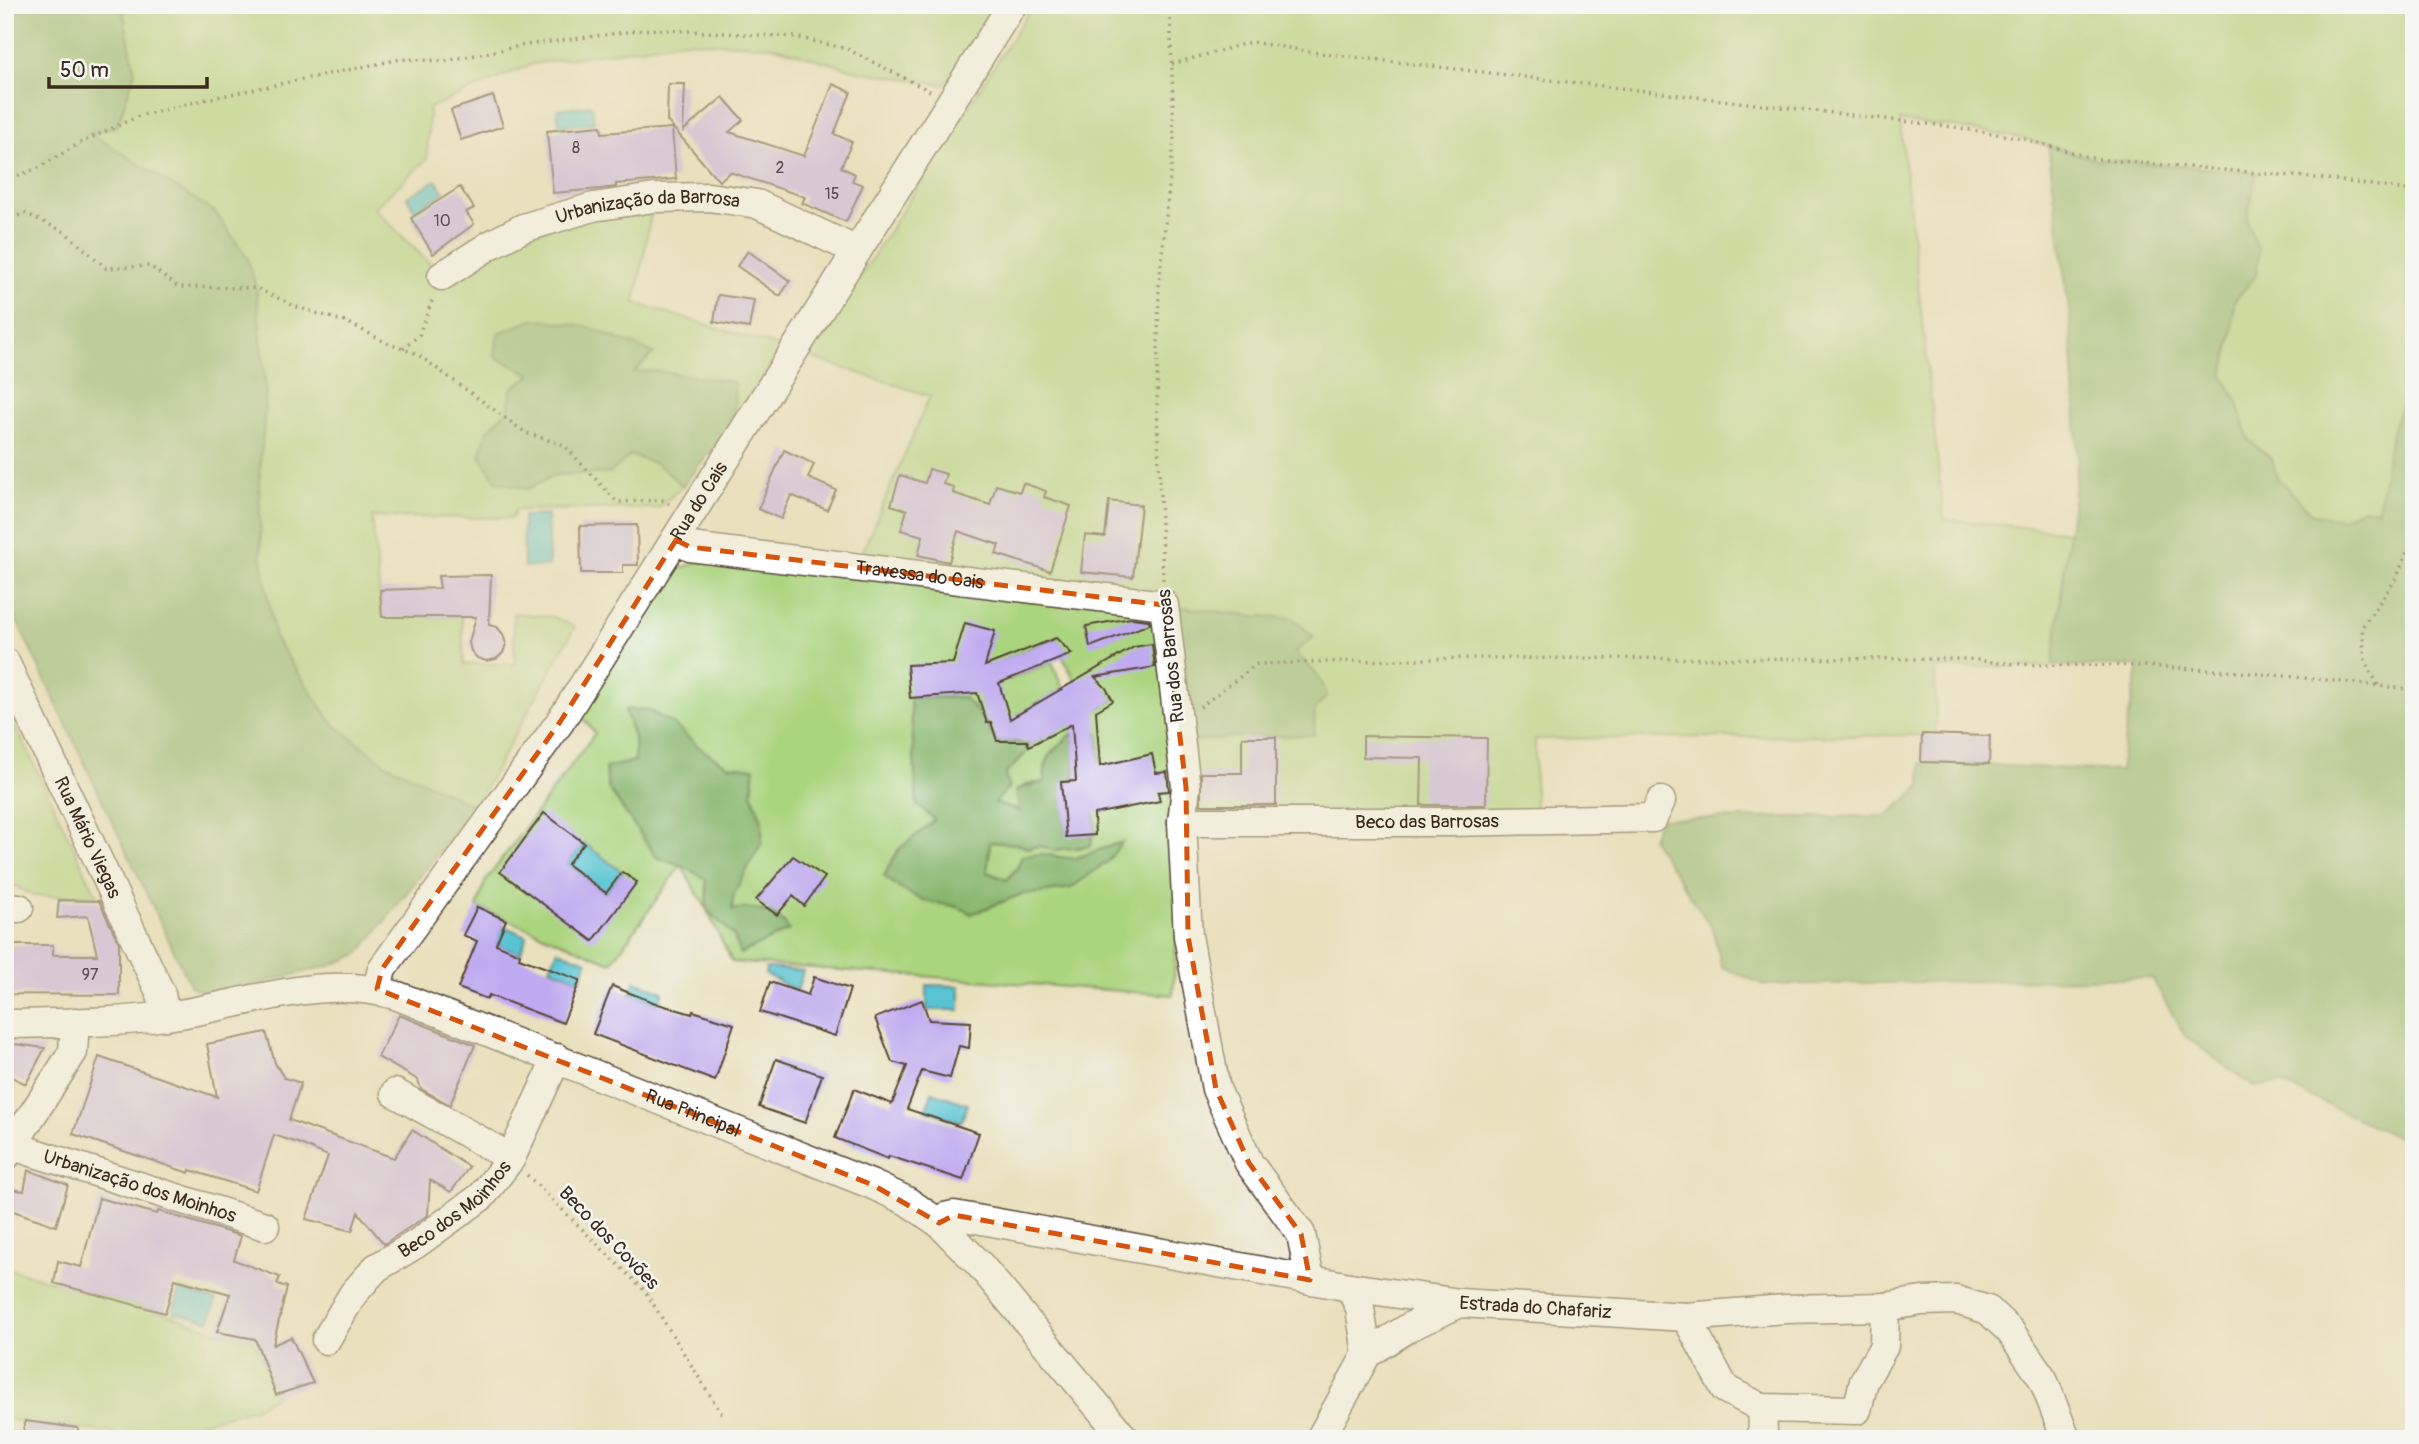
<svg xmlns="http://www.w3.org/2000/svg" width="2419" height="1444" font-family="Pangolin,sans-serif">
	<rect width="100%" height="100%" fill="#f6f6f2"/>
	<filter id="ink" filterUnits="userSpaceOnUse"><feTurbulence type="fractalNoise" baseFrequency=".0143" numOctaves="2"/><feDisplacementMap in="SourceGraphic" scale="14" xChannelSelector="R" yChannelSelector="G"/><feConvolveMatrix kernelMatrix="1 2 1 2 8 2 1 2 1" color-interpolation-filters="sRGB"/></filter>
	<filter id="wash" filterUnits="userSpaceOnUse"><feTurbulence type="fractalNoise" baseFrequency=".00686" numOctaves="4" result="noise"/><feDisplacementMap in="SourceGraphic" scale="28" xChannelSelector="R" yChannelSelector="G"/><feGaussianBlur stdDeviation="1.57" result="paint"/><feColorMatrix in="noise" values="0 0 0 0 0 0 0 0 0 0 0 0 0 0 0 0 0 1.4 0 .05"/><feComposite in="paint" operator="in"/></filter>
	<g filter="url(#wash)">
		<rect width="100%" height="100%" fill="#e9e0bd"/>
		<!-- green -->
		<g fill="#abd47e" stroke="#737f4e" stroke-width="2" fill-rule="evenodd">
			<path d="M122,5h873l-50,80 -87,-14 -86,-25 -87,-5 -153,23 -103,44 -2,51 -53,49 68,68 48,-31 164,-47 -19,105 148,45 -50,70 1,-36 -78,-11 -23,2 20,-20 -29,-10 -92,32 -20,12 -4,23 -21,21 40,58 29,-14 54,-2 20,-18 28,9 25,22 -25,22 -143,2 -3,8 -140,-1 10,99 80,1 2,47h51l-2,-51 41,4 21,10 -100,179 -89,-42 -53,-40 -58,-85 -14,-84 -2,-75 7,-86 -10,-106 -9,-31 -158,-124 28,-7 18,-54z"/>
			<path d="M1033,5h1381v362l-23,69 -13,74 -15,-2 -22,11 -29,-5 -35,-36 -5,-19 -23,-19 -12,-39 -14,-26 9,-41 2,-33 22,-26 3,-24 -12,-30 8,-48 -159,-14 -75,-21 -68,-11 -53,-6 44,398 125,13 -16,134 -118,2 1,67 -401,4v71l-351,12 -11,173 -441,-33 -25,-52 -26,-45 -70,98 -134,-56 8,-25 110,-149 -15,-18 76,-123 22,-23 27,-9 156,-5 69,-159 -121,-39zM1055,638l9,10 -1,9 22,43 20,-12 8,13 -84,45 -12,-31 46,-26 -11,-27 -42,17 -8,-19zM977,711l20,30h16l-8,34 -10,28 26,8 -5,-21 12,-6 17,-2c-3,-27 10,-32 28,-49h25l2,30 -25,2 -2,16 23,-2 -2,28 1,28h-3l-1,11 -37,4 -15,-4 -11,2 -12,-4 -27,-2 1,10 -3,20 20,8 10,-12 24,-14 32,5 47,-16 -98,51 -51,20 -10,-7 -36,-6 -27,-13 26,-58 11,-10z"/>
			<path d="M5,704l92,192h-62l-30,-15z"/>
			<path d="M5,1268l160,45 52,19 34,6 8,13 17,44 -21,13 -67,18 2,13h-76l-1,-6 -108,-14z"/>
		</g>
		<!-- forest -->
		<g fill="#88b66d" stroke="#627046" stroke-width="2">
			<path d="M5,5h117l13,67 -18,54 -27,7 125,79 32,45 9,31 10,106 -7,86 2,75 14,84 58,85 53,40 89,42 -116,148 -27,11 -118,30 -23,-8 -186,-391z"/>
			<path d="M2048,146l48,13 160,14 -9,48 12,30 -3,24 -22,26 -2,33 -9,41 14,26 12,39 23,19 5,19 35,36 29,5 22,-11 15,2 13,-74 23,-69v778l-134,-62 -26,4 -69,-51 -33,-58 -388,7 -42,-18 -10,-39 -60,-89 7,-20 228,-3 34,-30v-24l199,9 5,-36 14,-69h-86l25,-209 -8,-139z"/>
			<path d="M536,319l50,7 68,27 -20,19 22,-1 78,11c0,10 1,22 0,33 -3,18 -39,53 -51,71l-26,-22 -27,-9 -20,18 -54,2 -29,14 -31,-8 -16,-25 7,-25 21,-21 4,-22 20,-13 -37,-18 3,-24z"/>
			<path d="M1164,605l92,11 36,2 22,19 -19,15 25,26 7,17 -12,15 -1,25 -80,2 -53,5z"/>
			<path d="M963,697l14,14 20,30h16l16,5 -4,8 -20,21 4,12 -14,16 25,8 -4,-21 29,-9c-2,-26 10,-31 28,-48l2,32 -2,16 -11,1 4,54 26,-1 -1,11 -37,4 -15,-4 -11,2 -12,-4 -26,-2 -3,30 20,8 10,-12 5,-12 19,-2 32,5 49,-17 -14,19 -37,27 -30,5 -19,1 -51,20c-16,-12 -31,-8 -48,-14 -15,-6 -27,-14 -39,-24l14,-26 37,-30 -18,-15 -7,-107z"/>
			<path d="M646,709l26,14 28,25 27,17 28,3 -3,25 10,28v21l-28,51 -2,17c20,-4 46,0 57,20l-49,24 -6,-18 -27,-26 -1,-31 -25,-14 -24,-7 -49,-70 -3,-20 30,-7 -1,-23 -9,-28z"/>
		</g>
		<!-- water -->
		<g fill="#59c4d3" stroke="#4a7778" stroke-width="2">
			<path d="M592,105l2,18 -35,3 -2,-17z"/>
			<path d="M436,180l8,13 -29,18 -8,-14z"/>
			<path d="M547,515l2,51 -25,1 -1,-51z"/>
			<path d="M584,843l38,29 -16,21 -39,-29z"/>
			<path d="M503,926l24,10 -7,18 -24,-10z"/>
			<path d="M558,950l29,11 -7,19 -30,-12z"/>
			<path d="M766,968l37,3 -6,20 -32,-17z"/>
			<path d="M635,981l28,11 -5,12 -28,-11z"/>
			<path d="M927,985l33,1v24h-33z"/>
			<path d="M932,1092l36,12 -7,18 -35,-12z"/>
			<path d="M179,1289l37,11 -6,21 -37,-9z"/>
		</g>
		<g id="blocks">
			<!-- building -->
			<g fill="#c0aaf0">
				<path d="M668,84h17l-2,47 40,-34 20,23 -14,12 75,24 29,-72 18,8 -17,42 18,8 -11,25 14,7 -3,7 11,4 -17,37 -44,-19 3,-6 -75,-25 -11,9 -52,-60z"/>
				<path d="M493,96l10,30 -42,14 -10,-30z"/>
				<path d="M601,126l1,7 70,-5 4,51 -60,5v3l-16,2 -47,4 -6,-62z"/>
				<path d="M460,187l14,21 -8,4 8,12 -41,30 -22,-36z"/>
				<path d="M748,251l42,30 -10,15 -43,-30z"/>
				<path d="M718,295l36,5 -5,28 -35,-6z"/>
				<path d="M784,450l30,14 -6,14 28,12 -9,20 -36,-15 -10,24 -23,-10z"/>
				<path d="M929,469l17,5 -3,10 11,3 -1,6 37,12 6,-20 24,7 3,-9 23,8 -2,6 27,9 -21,65 -54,-17 3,-9 -41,-14 -9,31 -31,-7 5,-19 -22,-6 6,-20 -16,-5 9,-30 25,8z"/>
				<path d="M1109,501l32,4 -8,72 -52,-5 4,-37 20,2z"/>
				<path d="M637,525l1,40h-15v8h-42l-1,-47z"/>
				<path d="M491,575l-2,50 8,2 6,7 3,10 -3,9 -7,6 -10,2 -9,-3 -6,-7 -2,-9 7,-25h-94l-2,-27 60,-2 -2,-12z"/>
				<path d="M1131,618l18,2 1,4 -60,23 -4,-21z"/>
				<path d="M965,623l30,8 -10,35 71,-28 16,16 -73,29 11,36 124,-72 18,-3 3,23 -60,10 11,11 7,13 -17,10 4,55 52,-12 4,19 11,-1 2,19 -11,1 2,9 -66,13 1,21 -29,2 -5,-55 15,-1 -4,-57 -43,22 -2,-5h-30l-6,-19 -4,1 -10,-30 -67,5 -3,-33 46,-2z"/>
				<path d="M1922,734l68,2 -1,28 -68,-2z"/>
				<path d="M1363,736l124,2 -1,67h-65l1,-47 -59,-1z"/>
				<path d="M1242,737h34v68h-75v-32h41z"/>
				<path d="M544,813l40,30 -17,21 39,29 16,-21 15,10 -44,59 -93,-69z"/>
				<path d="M793,856l32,21 -21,29 -11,-10 -16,19 -21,-15z"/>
				<path d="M59,900l40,1 20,42v52l-114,-1v-49h48v10h44l-9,-39 -31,2z"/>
				<path d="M477,907l29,13 -10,24 24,10 -1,4 61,22 -17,43 -74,-28 -2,4 -29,-11 19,-47 -14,-6z"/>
				<path d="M814,977l36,12 -15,47 -75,-24 10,-30 38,13z"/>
				<path d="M612,986l46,18 34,10 1,-3 41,13 -19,57 -122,-47z"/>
				<path d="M922,1000l7,20 42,2 -2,26 -10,-2 -9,32 -28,-7 -15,38 72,24 -16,47 -74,-24 -1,3 -53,-21 19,-49 38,15 15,-38 -15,-4 -17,-44z"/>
				<path d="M399,1015l76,30 -25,60 -29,-16 -3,-9 -40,-23z"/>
				<path d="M266,1032l9,31 9,15 17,5 -12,37 105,38 18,-28 57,37 -18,25 -21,-12 -2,35 -44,29 -26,-32 -6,19 -46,-12 22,-63 -30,-13 -24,-8 -18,56 -66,-21 -1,3 -116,-39 26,-77 118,40 -10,-53z"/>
				<path d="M7,1043l38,5 -19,36 -21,-10z"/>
				<path d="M776,1059l46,16 -17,48 -46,-16z"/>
				<path d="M28,1170l40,15 -12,41 -51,-18v-20l19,3z"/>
				<path d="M99,1198l58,16 1,-3 83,25 -7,24 46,17 -3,7 10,3 -14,58 18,-8 22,46 -37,12 -21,-56 -38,-7 13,-38 -55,-15 -10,34 -111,-30 4,-22 23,6z"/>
				<path d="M25,1421l53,7v11h-56z"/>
			</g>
		</g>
	</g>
	<g filter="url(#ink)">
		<use href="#blocks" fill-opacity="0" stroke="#554536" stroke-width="2"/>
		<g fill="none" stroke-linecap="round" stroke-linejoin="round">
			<!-- minor casing -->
			<g stroke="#554536" stroke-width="31">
				<g id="minor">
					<path id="s1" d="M442,276l48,-31 33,-17 70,-21 61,-9 55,-1 48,7 100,47"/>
					<path id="s2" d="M676,540l14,7 474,58 22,182 -4,35 6,114 28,153 33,74 52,71 9,46"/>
					<path id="s3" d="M5,662l156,332 4,22"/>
					<path id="s4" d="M1182,822h268l203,-4 8,-17"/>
					<path d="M5,907l14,1"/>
					<path id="s5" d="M377,989l5,-20 178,-247 452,-717"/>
					<path id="s6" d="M5,1024c53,-1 108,-1 161,-8 76,-10 157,-44 232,-20l475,189 34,16 32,22 41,42 145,174"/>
					<path d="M395,1093l116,65"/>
					<path id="s7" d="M13,1146l252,80"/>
					<path d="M5,1157l68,-105 2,-30"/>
					<path id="s8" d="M939,1223l6,-6 9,-2 396,72 110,16 226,14 99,-8 100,-2 37,-6 34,-1 32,10 22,21 33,48 23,60"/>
					<path d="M1350,1287l10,21 7,46"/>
					<path d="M1686,1317l39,72 37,19 95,2 7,-29 20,-35 1,-39"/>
					<path id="s9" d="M326,1340l27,-46 23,-26 40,-24 66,-48 29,-38 46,-100"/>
					<path d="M1320,1439l47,-85 44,-28 49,-23"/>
					<path d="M1758,1439l5,-7 -1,-24"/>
				</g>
			</g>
			<!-- path -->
			<g stroke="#554536" stroke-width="3.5" stroke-dasharray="2 5" stroke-linecap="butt">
				<path d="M1172,64l79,-22 68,11 634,74 68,11 75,21 232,20 86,12"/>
				<path d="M5,181l33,-13 44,-26 57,-26 68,-17 194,-40 44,2 81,-16 124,-16 146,8 51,12 83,42"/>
				<path d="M5,221l20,-8 40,19 41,36 44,-2 28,21 78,1 41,19 52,16 40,21 28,10 109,79 38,12 53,57 45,-2 7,4"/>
				<path d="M403,349l16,-14 14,-37"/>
				<path d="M1163,580l-6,-170 2,-125 15,-147 -4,-133"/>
				<path d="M2378,685l-13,-23 -3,-35 34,-48 12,-29 6,-3"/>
				<path d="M1200,707l57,-43 207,-6 505,1c58,9 114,5 172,7 91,4 182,13 273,24"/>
				<path d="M527,1175l118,116 78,125"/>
			</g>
			<!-- minor -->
			<use href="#minor" stroke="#fff" stroke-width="28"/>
		</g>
	</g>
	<!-- marked area -->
	<path d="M0 0H2419V1444H0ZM676,540l14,7 474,58 22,182 2,149 28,153 33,74 52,71 9,46 -356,-65 -15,8 -66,-38 -496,-196 5,-20 178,-247z" fill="#e9e0bd" fill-opacity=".55" fill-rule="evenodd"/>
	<path fill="none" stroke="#d7540e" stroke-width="5" stroke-dasharray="14 9" stroke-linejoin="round" d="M676,540l14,7 474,58 22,182 2,149 28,153 33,74 52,71 9,46 -356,-65 -15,8 -66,-38 -496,-196 5,-20 178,-247z"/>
	<g text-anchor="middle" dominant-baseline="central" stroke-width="5" stroke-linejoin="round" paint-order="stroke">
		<!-- number labels -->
		<g font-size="16" fill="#5c4a52">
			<text x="576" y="148">8</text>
			<text x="780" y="168">2</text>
			<text x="832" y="194">15</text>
			<text x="442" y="221">10</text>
			<text x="90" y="975">97</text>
		</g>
		<!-- street labels -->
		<g font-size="19" fill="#3b2a1e" stroke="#f6f6f2">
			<text stroke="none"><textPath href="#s1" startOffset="222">Urbanização da Barrosa</textPath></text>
			<text stroke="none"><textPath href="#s5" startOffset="586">Rua do Cais</textPath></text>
			<text stroke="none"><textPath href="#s2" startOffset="247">Travessa do Cais</textPath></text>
			<text transform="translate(1171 656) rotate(-96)">Rua dos Barrosas</text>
			<text stroke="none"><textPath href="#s4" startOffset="245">Beco das Barrosas</textPath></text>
			<text stroke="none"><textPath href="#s3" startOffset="194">Rua Mário Viegas</textPath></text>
			<text stroke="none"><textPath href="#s6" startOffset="714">Rua Principal</textPath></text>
			<text stroke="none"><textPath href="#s7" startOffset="133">Urbanização dos Moinhos</textPath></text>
			<text stroke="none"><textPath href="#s9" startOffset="187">Beco dos Moinhos</textPath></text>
			<text transform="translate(609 1238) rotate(46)">Beco dos Covões</text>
			<text stroke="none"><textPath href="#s8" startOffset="607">Estrada do Chafariz</textPath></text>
		</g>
	</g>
	<!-- margin -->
	<rect width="2419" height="1444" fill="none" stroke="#f6f6f2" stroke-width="28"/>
	<!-- scale -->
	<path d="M49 77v10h158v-10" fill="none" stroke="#3b2a1e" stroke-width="3.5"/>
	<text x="60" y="77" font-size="21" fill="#3b2a1e" stroke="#f6f6f2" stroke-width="5" paint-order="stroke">50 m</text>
</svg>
